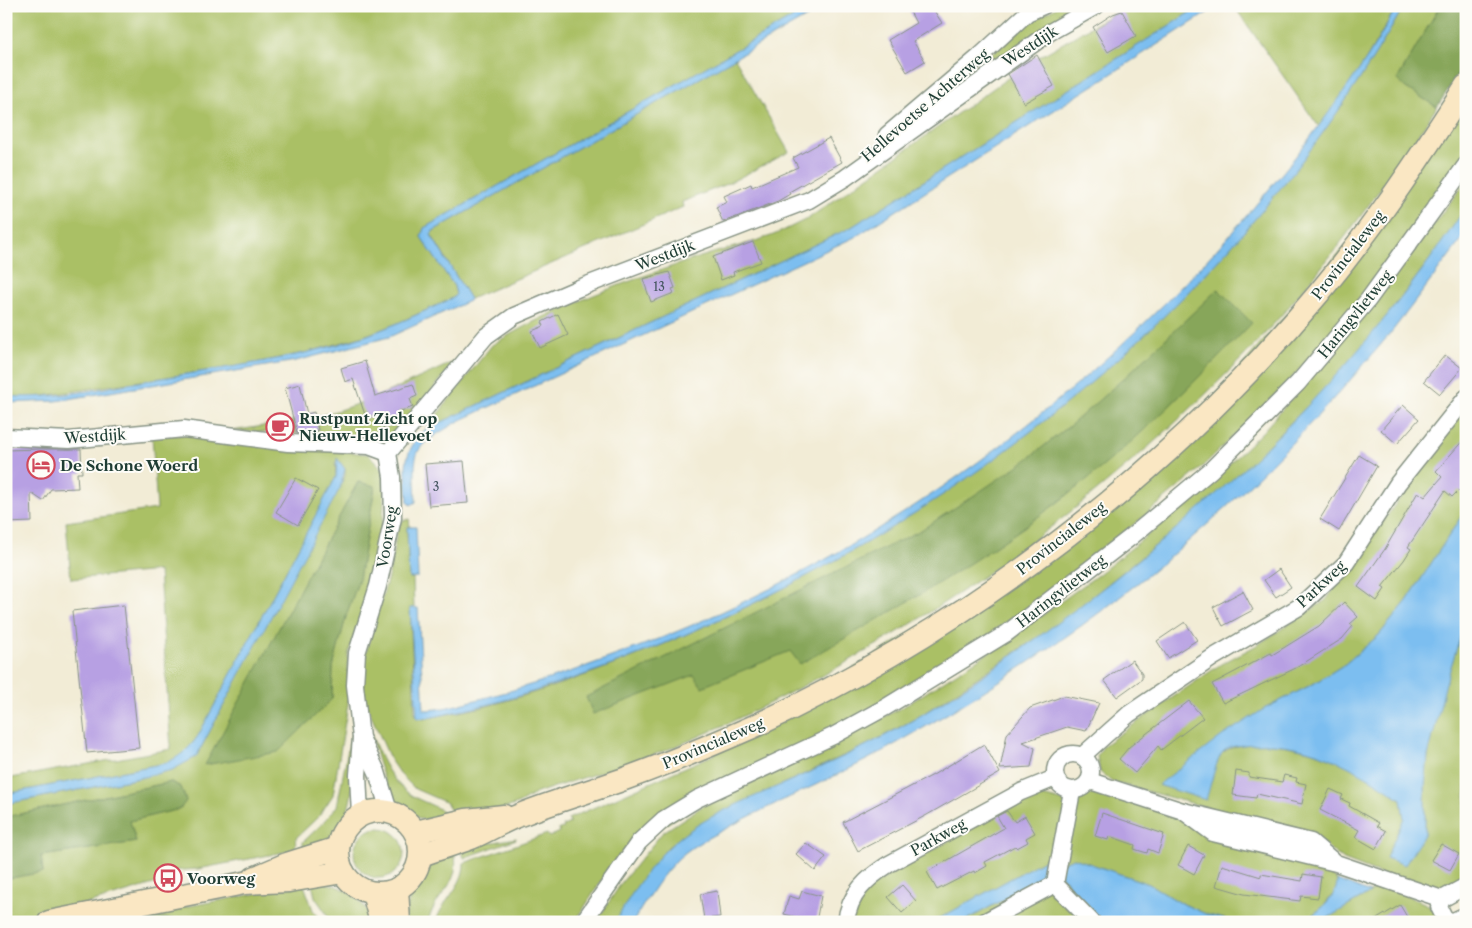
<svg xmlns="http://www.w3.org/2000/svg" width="1472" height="928" font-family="'Libre Caslon Text',serif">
	<rect width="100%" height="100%" fill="#fdfcf7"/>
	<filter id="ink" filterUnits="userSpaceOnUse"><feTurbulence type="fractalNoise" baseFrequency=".02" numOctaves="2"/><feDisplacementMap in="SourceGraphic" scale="10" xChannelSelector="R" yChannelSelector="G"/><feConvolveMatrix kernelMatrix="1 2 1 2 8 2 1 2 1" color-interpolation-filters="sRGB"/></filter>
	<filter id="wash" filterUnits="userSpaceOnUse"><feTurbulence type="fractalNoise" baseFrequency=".0096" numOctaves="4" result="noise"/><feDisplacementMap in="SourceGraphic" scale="20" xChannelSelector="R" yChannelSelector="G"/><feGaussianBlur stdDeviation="1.12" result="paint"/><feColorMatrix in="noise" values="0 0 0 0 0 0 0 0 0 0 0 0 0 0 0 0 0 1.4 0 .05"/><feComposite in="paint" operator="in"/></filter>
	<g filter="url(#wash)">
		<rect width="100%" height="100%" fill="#f2ecd6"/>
		<!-- green -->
		<g fill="#aac065" stroke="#647e4c" fill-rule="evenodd">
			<path d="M6,6h807l-389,222 -3,9 33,49 2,9 -3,3 -55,25 -37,14 -53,15 -63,13 -215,33 -24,-2z"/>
			<path d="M1059,6h29l-210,144 147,-125z"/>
			<path d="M1127,6h73l-350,222 -425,202 67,-85c62,-38 133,-63 202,-86 26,-9 52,-14 77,-23 13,-5 25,-12 38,-18l223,-157z"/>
			<path d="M1234,6h163l-36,62 -42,59z"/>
			<path d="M1404,6h36l-43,74 9,8 31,19c-57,85 -120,173 -191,247 -158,162 -347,295 -555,386 -50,22 -103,35 -154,53 -8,3 -14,9 -22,12 -19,7 -41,8 -61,13l-7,-15 -32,-14 -16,-16 -8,-12 -28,-64v-21l3,-24 23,-78 9,-48 4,-5 7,-2 1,8h-3l2,51h4l1,30 -4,1 5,105 8,5c23,-5 46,-8 68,-14 87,-23 170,-58 251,-96 272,-131 513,-338 662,-603z"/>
			<path d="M735,58l54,94 -60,31 -47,19 1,5 -213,92 -39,-65 2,-3z"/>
			<path d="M1466,106v46l-47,68 -79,103 -50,57 -90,89 -58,49 -121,94 -37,26 -96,60 -259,147 -17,19 -37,58h-139c6,-22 28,-35 28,-59l83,-29 2,3 11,-5 -1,-3 5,-1 -1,-2 7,-3 -2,-4 145,-64 412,-254z"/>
			<path d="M1466,181v26l-21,33 -66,86 -34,42 -124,125 -163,131 -140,93 -49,27 -140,65 -42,23 -19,15 -15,18 -38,57h-19l26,-40 40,-49 39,-26 163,-79 44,-24 100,-64 91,-66 75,-60 35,-30 55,-54 59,-68 71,-85z"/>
			<path d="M456,361l-66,81 -30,-6 -128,-5c30,-5 60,-9 90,-16 46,-12 90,-34 134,-54z"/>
			<path d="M1466,407v102l-59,92 -28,34 -34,29 -32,20 -49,25 -42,44c30,-21 96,-3 126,13 19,9 36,21 53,33l3,19 -17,40 38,-25c0,-25 -1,-52 3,-77 8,-47 24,-93 38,-138v261l-27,18 -95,-37 -33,-25 -199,-53 -12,-10 -3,-16 7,-11 117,-81 36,-19 69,-45z"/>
			<path d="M183,435l185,19 15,15 2,19 -4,57 -33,110v49l-15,91 -14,21 -23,22 -1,12 -97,19 -29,2 1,3 -11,2 1,6 -86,26 -68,13v-42l37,-7 -2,-16 95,-14 -7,-21 51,-12 6,-9 -5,-13 -10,-5 -165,35v-13l134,-26 56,-21 149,-281v-7l-10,-7 1,15 -138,259 -15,19 -17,8 -160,31v-15l165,-30 -12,-178 -88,8 -5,-57 91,-13 -5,-73zM358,482l17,5 -16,92 -12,34 -14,54 -1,32 -126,66z"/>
			<path d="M370,732c10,24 19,48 41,63 8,6 30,12 34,19l-21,6c-38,-13 -44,-53 -54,-88z"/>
			<path d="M351,734c3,52 9,94 -47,119l-1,-11 22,-21 12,-15z"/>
			<path d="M1101,791l80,28 39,23 96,21 21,17v9l-14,18 -21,15h-66l-28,-7 -29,-13 -30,-18 -76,-26 -13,17 41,47h-138l88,-49 -5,-14 -113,63h-84l4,-16 20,-21 153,-89 9,-2 30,8z"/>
			<circle cx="379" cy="853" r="25"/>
			<path d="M516,838v1l-52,19 -3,-10z"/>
			<path d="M454,850c8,37 -17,39 -26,72h-23c3,-36 19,-54 49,-72z"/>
			<path d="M326,883c24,6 36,16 47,39h-41l-17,-25 -3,-13z"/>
			<path d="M1382,884l55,25 1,13h-117l49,-29z"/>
			<path d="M304,885l9,25 10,12h-129l-40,-5 -23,5h-30z"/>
		</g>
		<!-- forest -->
		<g fill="#87a65a" stroke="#537247">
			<path d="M1440,6h26v56l-29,45 -31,-19 -9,-8z"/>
			<path d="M1218,289l34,34c-61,63 -124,127 -195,180 -81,61 -169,111 -257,161l-10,-13 -88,36 -8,-12 -101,39 -7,-17 335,-167 55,-36 49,-33 48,-38 51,-45z"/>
			<path d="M358,482l17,4 -16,93 -12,34 -14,54 -1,32 -54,53 -73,13z"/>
			<path d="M171,782l10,5 5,14 -6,8 -50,12 6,21 -95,14 2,16 -37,7v-62z"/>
			<path d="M154,917l40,5h-63z"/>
		</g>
		<!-- water -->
		<g fill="#7bbef0" stroke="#4d7e92">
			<path d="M813,6h13l-393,225 -2,4 39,64 -1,2 -80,36 -93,24 -240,40 -50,2v-7c48,4 97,-8 144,-16 70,-12 143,-20 212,-43 31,-11 61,-25 91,-39l3,-4 -2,-8 -33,-49 3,-9z"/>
			<path d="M1200,6h18l-363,231 -396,184c-49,29 -45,25 -43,81l-5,3 -3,-3c-2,-33 -8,-47 17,-72l425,-202z"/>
			<path d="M1397,6h7c-148,264 -389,472 -660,602 -54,25 -107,49 -163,68 -42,14 -83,28 -127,36 -12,3 -25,7 -37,6l-7,-110h8l6,102c16,0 33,-5 48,-9 45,-11 88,-25 131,-41 306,-108 573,-322 756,-590 14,-20 26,-42 38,-64z"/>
			<path d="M1466,207v26l-7,10c-22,29 -44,59 -66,87 -91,110 -196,213 -312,296 -66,47 -136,91 -207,130 -48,26 -99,46 -147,72 -19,10 -39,19 -54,36 -16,17 -28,38 -40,58h-18c15,-26 31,-53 53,-74 28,-28 72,-45 108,-61 48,-21 97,-43 142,-70 71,-43 139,-92 204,-144 135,-107 249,-221 344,-366z"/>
			<path d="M337,458l8,11 -5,19 -144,269 -24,13 -32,8 -134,26v-10l160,-31c15,-7 23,-14 32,-27l138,-259z"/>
			<path d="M1466,509v66l-3,15 3,7v21l-20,65 -18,73 -3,30v47l-20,32 -19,-7 18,-40 -3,-19c-45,-32 -100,-62 -157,-54 -7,1 -16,1 -21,7 -7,8 -13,36 -17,48l-48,-15 64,-49 42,-27 49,-25 32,-20 34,-29 28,-34z"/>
			<path d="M407,527h9l2,50 -9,1z"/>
			<path d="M1074,858l75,26 30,18 29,13 28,7h-135l-41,-48 3,-12z"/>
			<path d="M1046,859l8,1 -3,13 -88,49h-30z"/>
			<path d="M1337,880l33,13 -49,29h-19c15,-10 35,-22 35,-42z"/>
		</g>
		<g id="blocks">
			<!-- building -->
			<g fill="#b7a0e3">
				<path d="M907,6h24l11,17 -29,18 12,20 -18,11 -19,-32 28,-17z"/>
				<path d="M1122,11l14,25 -28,16 -15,-25 20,-13z"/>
				<path d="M1037,55l17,31 -30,17 -16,-29z"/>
				<path d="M829,138l13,24 -53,30 1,2 -12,7 -55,21 -7,-15 11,-5 -3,-6 27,-12 1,3 46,-20 -5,-9z"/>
				<path d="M753,242l8,20 -28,10 1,3 -13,5 -8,-23z"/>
				<path d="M669,272l6,16 -3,1 2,4 -23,9 -8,-23z"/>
				<path d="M558,314l10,21 -28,13 -8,-17 12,-5 -2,-4z"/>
				<path d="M1445,355l17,13 -22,26 -16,-13z"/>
				<path d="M365,361l10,35 38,-12 4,12 -7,3 3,8 -15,5 3,10 -19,6 -5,-14 -11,4 -13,-39 -8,3 -4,-14z"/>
				<path d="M300,384l7,30 7,-2 4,18 -17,3h-4l-12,-45z"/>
				<path d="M1403,405l16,14 -22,25 -16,-14z"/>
				<path d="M1466,437v59l-7,-6 -7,7 -7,-6 -37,56 3,2 -7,11 -22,27 3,2 -8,12 -19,-14 27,-38 33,-57 7,5 17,-20 -6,-6z"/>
				<path d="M41,449h40l1,24h-5l1,15 -27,1 -8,12 -12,-8 1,29 -26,1v-73z"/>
				<path d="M1359,455l18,11 -38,65 -19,-12z"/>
				<path d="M464,461l4,42 -39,3 -4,-42z"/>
				<path d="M296,478l22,12 -20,35 -22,-13z"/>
				<path d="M1279,569l12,18 -15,10 -12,-17z"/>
				<path d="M1243,591l10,19 -30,16 -10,-19z"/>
				<path d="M1344,602l14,15 -8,7 3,2 -11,13 -46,29 -73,35 -11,-19 59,-31 1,2 47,-29z"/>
				<path d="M124,605l15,143 -52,5 -15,-142z"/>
				<path d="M1185,622l12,18 -29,18 -11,-17z"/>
				<path d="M1132,660l10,14v5l-25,18 -13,-17z"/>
				<path d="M1064,696l35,7 -13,28 -19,-4 -44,15 12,6 -4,19 -31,2 7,-35 23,-26z"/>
				<path d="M1189,701l14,17 -42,32 -3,-4 -23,27 -16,-14 10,-12z"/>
				<path d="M984,744l16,29 -73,42 -69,36 -15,-29 90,-47z"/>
				<path d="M1236,771l13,2v4l33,5 2,-7 13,3 -1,4 10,2 -4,20 -45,-10 -1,4 -23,-3z"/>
				<path d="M1330,789l13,6 -2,4 9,4 -1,3 30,17 -2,3 9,5 -10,18 -21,-12 4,-7 -39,-20z"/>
				<path d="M1007,811l8,11 10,-6 10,17 -9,5 2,4 -11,6 -2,-2 -30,16 2,4 -12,7 -1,-2 -37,19 -10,-18 77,-44 -7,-12z"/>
				<path d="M1102,813l62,21 -6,19 -10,-4 -1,4 -13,-4 1,-4 -26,-9 -1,4 -13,-4z"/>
				<path d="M806,843l20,14 -11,14 -19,-17z"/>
				<path d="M1441,844l18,10 -9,16 -19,-10z"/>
				<path d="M1188,846l16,9 -10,19 -16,-9z"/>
				<path d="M1222,865l39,12v-3l41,7 1,-7 18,3 -3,21 -17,-2 -1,5 -56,-7 -28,-8z"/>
				<path d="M902,885l14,16 -14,12 -14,-16z"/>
				<path d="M717,891l3,26 -16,2 -4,-25z"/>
				<path d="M802,891l19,5 -5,26 -32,-8 5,-18 10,3z"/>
				<path d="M1400,905l10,17h-38z"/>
			</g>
		</g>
	</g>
	<g filter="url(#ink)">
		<use href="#blocks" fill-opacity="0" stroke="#889485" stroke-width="1"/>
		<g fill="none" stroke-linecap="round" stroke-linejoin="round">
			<!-- street casing -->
			<g stroke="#889485" stroke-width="19">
				<g id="street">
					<path d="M887,135l92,-78 48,-44 16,-7"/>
					<path d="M6,437l63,3 115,-11 104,14 81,3 19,7"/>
					<path d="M362,740l15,32 12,39"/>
					<circle cx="1073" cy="772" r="18"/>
					<path d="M1082,756l47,-42 83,-56 87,-51 47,-44 52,-80 68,-85"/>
					<path d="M1090,781l93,30 128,31 21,18"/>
					<path d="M1183,811l30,22 123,30 106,36"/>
					<path d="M360,815l-2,-40 3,-37 -6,-53 2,-32 21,-67 15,-68 -1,-41 -4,-24 98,-117 28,-20 65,-28 230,-88 36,-22 205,-146 46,-26"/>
					<path d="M1055,884l17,-93"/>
					<path d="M583,922l56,-80 25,-23 33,-20 136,-63 53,-29 121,-74 124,-96 80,-67 87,-87 70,-83 98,-135"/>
					<path d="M846,922c3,-28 21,-44 43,-58l132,-72 34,-14"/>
					<path d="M984,922l71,-38 37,38"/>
					<path d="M1451,922l-7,-5 -5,-10 3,-8 24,-13"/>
					<path d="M1451,922l15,-7"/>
				</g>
			</g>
			<!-- secondary casing -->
			<g stroke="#889485" stroke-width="25">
				<g id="secondary">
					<circle cx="379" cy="852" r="41"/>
					<path d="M416,832l50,-12 38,-4"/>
					<path d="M421,855c16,-6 34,-11 50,-17 17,-7 32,-17 49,-23 35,-14 72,-24 107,-37 44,-16 87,-34 130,-53 215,-100 410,-250 562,-432 54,-65 101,-135 147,-207"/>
					<path d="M254,878l33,-14 51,-16"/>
					<path d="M397,889l2,33"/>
					<path d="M373,893l8,29"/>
					<path d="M49,922l195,-39 45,-2 54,-9"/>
				</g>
			</g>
			<!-- street -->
			<use href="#street" stroke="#fff" stroke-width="16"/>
			<!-- secondary -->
			<use href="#secondary" stroke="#fae7c3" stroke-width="22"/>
		</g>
	</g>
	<!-- icons -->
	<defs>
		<g id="cafe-ring" transform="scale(1.4375)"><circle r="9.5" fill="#fdfcf7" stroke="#d1495b" stroke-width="1.5"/><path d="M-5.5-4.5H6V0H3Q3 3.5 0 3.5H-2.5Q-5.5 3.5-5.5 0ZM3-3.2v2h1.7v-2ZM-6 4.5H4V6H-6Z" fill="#d1495b"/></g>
		<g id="hotel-ring" transform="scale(1.4375)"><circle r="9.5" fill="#fdfcf7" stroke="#d1495b" stroke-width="1.5"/><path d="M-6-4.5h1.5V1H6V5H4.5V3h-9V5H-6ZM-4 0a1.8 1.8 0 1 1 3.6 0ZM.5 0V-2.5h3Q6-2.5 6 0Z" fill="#d1495b"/></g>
		<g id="bus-ring" transform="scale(1.4375)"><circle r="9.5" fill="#fdfcf7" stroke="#d1495b" stroke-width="1.5"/><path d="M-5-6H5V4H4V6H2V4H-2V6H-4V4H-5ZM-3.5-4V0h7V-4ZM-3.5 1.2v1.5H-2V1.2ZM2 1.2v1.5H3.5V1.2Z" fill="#d1495b"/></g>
	</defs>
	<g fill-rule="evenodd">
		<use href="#cafe-ring" x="280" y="427"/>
		<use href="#hotel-ring" x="41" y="465"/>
		<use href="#bus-ring" x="168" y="878"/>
	</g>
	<g text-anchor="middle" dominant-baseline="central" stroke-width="4" stroke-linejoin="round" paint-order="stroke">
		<!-- number labels -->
		<g font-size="12" fill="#455660">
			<text x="659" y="286">13</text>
			<text x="436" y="486">3</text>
		</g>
		<!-- street labels -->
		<g font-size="15" fill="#1f3d34" stroke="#fdfcf7">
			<text transform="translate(1030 46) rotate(-33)">Westdijk</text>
			<text transform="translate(925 105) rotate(-41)">Hellevoetse Achterweg</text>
			<text transform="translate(665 255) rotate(-21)">Westdijk</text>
			<text transform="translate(1348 255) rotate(-52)">Provincialeweg</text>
			<text transform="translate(1355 314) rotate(-51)">Haringvlietweg</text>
			<text transform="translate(95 436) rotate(-4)">Westdijk</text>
			<text transform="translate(387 537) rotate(-81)">Voorweg</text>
			<text transform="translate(1061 538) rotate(-38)">Provincialeweg</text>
			<text transform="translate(1321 584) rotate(-43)">Parkweg</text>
			<text transform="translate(1061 591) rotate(-38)">Haringvlietweg</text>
			<text transform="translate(713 743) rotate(-23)">Provincialeweg</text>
			<text transform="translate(938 837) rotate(-29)">Parkweg</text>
		</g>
		<!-- poi labels -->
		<g font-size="15" font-weight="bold" fill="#1f3d34" stroke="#fdfcf7" text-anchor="start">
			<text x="299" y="418">Rustpunt Zicht op<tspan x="299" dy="17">Nieuw-Hellevoet</tspan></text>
			<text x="60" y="465">De Schone Woerd</text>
			<text x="187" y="878">Voorweg</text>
		</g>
	</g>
	<!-- margin -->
	<rect width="1472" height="928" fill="none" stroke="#fdfcf7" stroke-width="25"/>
</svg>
